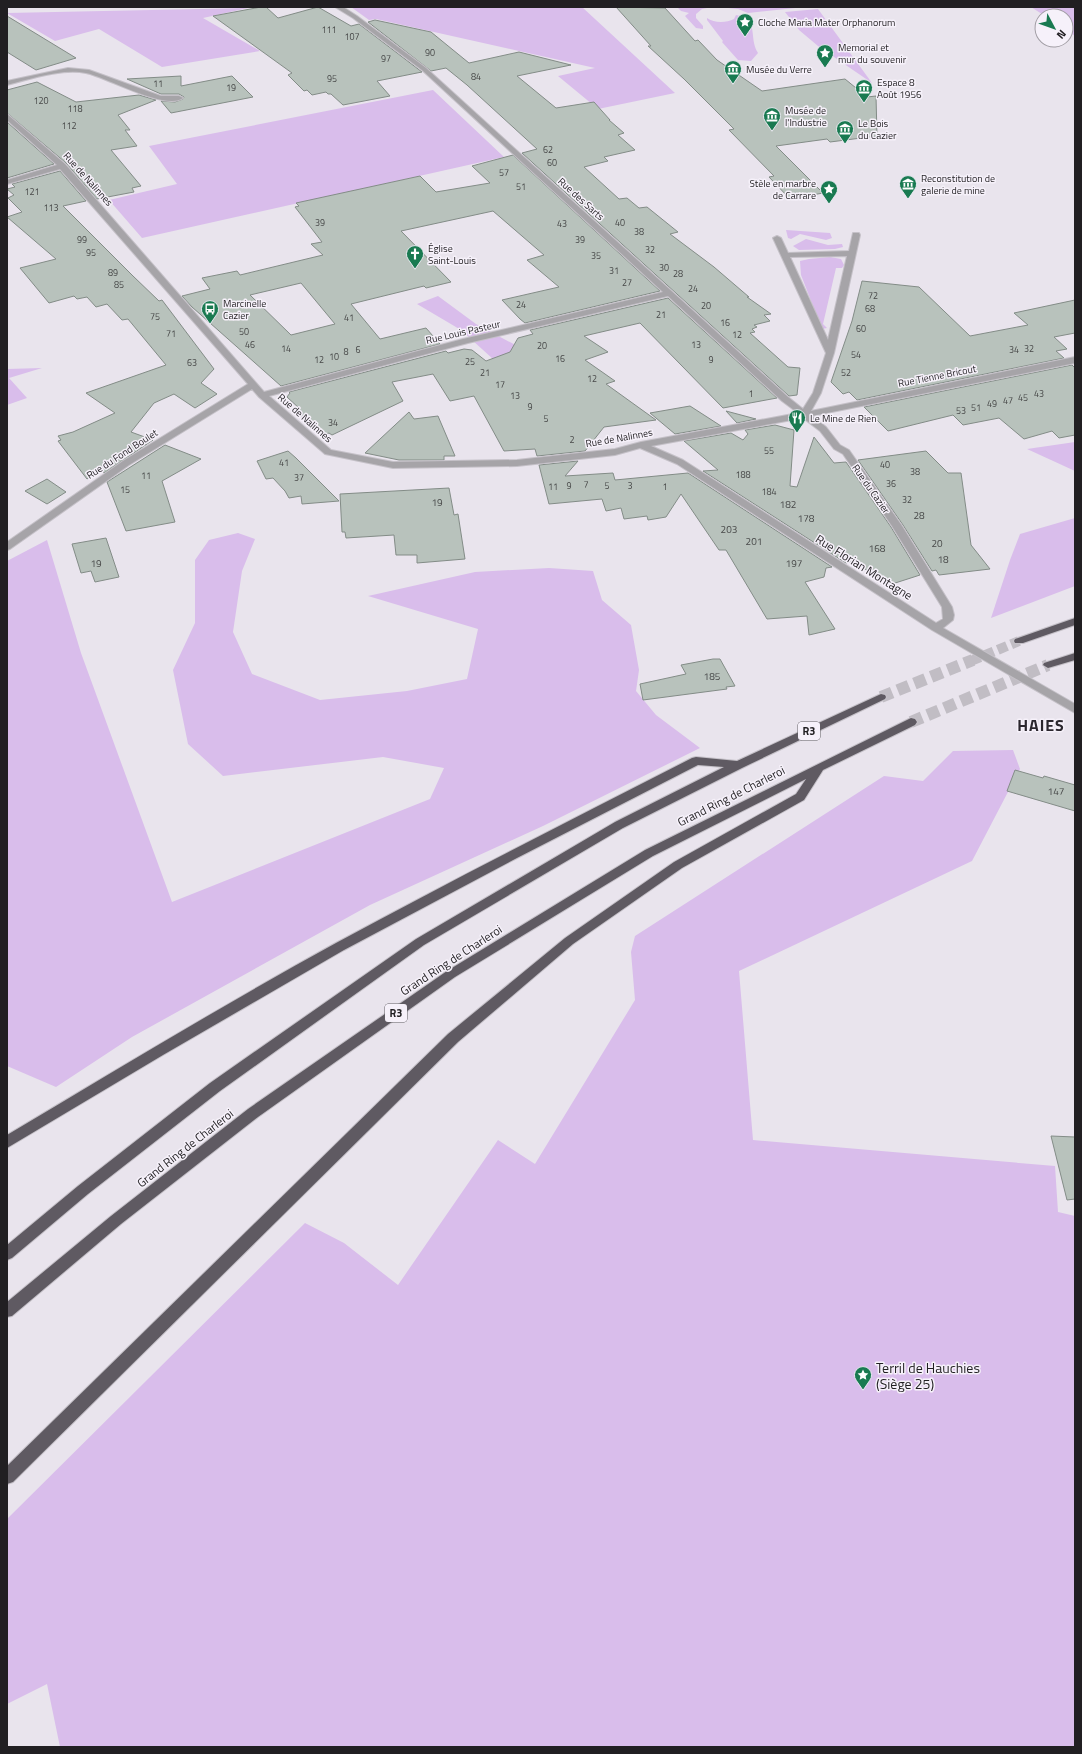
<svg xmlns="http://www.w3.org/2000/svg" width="1082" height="1754" font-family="'Titillium Web',sans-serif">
	<rect width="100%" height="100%" fill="#e9e4ed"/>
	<!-- green -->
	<g fill="#d9bdeb">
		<path d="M351,7h231l93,86 -77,16 -40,-33 37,-8 -219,-49 -7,1z"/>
		<path d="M677,7h35l-10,2 -6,5v4l7,8v3l-7,-1 -11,-12 4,-3 -8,-2z"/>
		<path d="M718,7h87l-57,6 -10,-4z"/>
		<path d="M1031,7h44v29l-9,-6v-14h-21z"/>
		<path d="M248,8l-45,10 57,33 -98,16 -63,-38 -44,12 -48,-28z"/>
		<path d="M818,9l54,74 -54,-37 -19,-16 -14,-18z"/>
		<path d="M736,15c24,4 12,22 22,38l-7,8 -13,-1 -16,-18 1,-1 -16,-21v-2c7,5 19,5 27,1z"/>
		<path d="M433,90l71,67 -362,81 -33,-38 68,-16 -28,-38z"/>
		<path d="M786,230l44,3 2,5 -6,2 -26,-6 -9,5 -3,-1z"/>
		<path d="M806,239l22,6 14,-1 1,3 -8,2 -36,1 -6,-4z"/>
		<path d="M830,257l11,2 3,6 -2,3h-6l-13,56 4,4 -5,1 -21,-54 -1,-14 9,-2z"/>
		<path d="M438,296l38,28 60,32 -32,13 -43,-39 -44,-26z"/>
		<path d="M42,368l-33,10 18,20 -20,7v-36z"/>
		<path d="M1075,442v29l-48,-22z"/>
		<path d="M1075,518v68l-84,32 19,-58 10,-26z"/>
		<path d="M238,533l17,6 -13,32 -9,61 19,42 68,26 87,-9 60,-12 11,-50 -110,-33 107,-24 74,-4 44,3 9,29 29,25 8,45 -3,21 20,24 44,33 -157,78 -173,79 -238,132 -76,50 -49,-21v-505l40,-21 34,113 91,249 258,-103 14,-31 -61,-11 -160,19 -35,-32 -15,-74 22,-47v-63l14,-20z"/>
		<path d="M1013,750l7,19 -48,92 -233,110 14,169 302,26 3,46 17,4v531h-1015l-13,-63 -40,20v-185l298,-296 39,20 54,42 100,-145 37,24 100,-164 -4,-48 4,-16 249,-160 39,5 30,-30z"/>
	</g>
	<!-- building -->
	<g fill="#b8c2bc" stroke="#838c87" fill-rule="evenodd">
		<path d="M261,7h5l12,11 40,-11 33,19 8,-2 63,48 -45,9 13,15 -47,9 -12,-11h-3l-2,-2 -14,3 -5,-5 -3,1 -16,-16 4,-2 -79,-57z"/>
		<path d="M616,7l49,1 30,33 3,-1 19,20 45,31 83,-12 22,18 9,-1 1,40 -47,6 -3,-3 -51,7 47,47 -33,6 -21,-22 5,-1 -45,-46 5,-1 -50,-50 -36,-33h3z"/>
		<path d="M7,16l69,42 -40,12 -29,-18z"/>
		<path d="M375,20l56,12 38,31 50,-11 52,13 -54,11 39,32 38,-6 16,18h-1l15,13 -6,2 17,15 -31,7 4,4 -24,6 35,32 8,-1 12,10 8,-1 31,25 -8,2 44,33 35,30h-2l24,17 -7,1 6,6 -16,4 3,2 -5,2 3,3 -5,1 38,34 12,1 -3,27 -8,1 -267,-243 15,-4 -70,-64 -21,-17 -15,3 -63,-49z"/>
		<path d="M181,76v10l51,-10 21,21 -82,16 -10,-12 14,1 8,-3 1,-2 -5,-3h-18l-34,-15z"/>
		<path d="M37,82l39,20 63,-7 17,5 -38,15 12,15h-5l12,16 -26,4 30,36 -9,2 2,4 -37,7 -31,-36 -59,-50v-23z"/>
		<path d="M7,122l47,42 -47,14z"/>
		<path d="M513,155l147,136 -135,32 -5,-4 -18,-19 57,-13 -32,-27 17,-5 -51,-44 -92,20 50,51 -25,6 -2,-2 -73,18 29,35 46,-11 14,16 -159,42 -89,-79 -10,-11 28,-7 -8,-11 35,-7 3,4 83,-20 -12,-11 11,-2 -27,-35 4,-1 -3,-3 124,-27 16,16 54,-9 -18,-17zM301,283l34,41 -44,11 -41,-40z"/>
		<path d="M60,171l26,30 -23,5 70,70 26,25 3,-1 52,69 -13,14 16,11 -22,14 -21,-14 -20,9 -23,29 22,8 -49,33 -2,-5 -15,11 -29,-38 3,-1 -3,-4 15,-4 42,-19 -29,-20 80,-28 -38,-46 -6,1 -15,-16 -11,3 -9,-10 -10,2 -3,-3 -25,7 -29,-35 36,-9 -49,-42 15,-5 -14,-14 6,-3 -7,-6 8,-2 -3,-3z"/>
		<path d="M862,281l57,6 51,49 58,-11 -14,-12 61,-13v33l-21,4 13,12 -11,2 8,7 -207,42 -8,-8 -6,2 -12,-12 21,-61z"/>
		<path d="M668,298l109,100 -54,10 -83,-85 -56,13 24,16 -23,8 30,21 -9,3 50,36 -52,7 -19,24 -48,5 -2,-7 -31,2 -30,-55 -24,5 -17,-27 -41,8 11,19 -71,34 -3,-2 -3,1 -31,-23 5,-2 -13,-12 3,-4 -1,-1 157,-41 2,2 16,-4 8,1 14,11 24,-9 8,-14 15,-4 -3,-4z"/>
		<path d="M1072,365l3,3v67l-16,3 -7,-7 -28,8 -25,-21 -36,7 -10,-10 -65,16 -24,-24z"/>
		<path d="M690,406l31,20 -46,8 -25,-21z"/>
		<path d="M726,411l30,8 -19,4z"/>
		<path d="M409,412l5,7 24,-3 17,40h-11v4h-45l-34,-7z"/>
		<path d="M775,425l19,5 -4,56 7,1 17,-50 20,26 12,-1 45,65 29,48 -31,10 -36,-24 -7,2 -143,-92 15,-1 -34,-29 47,-8 12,7 5,-6 -3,-4z"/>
		<path d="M165,445l36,14 -39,22 13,41 -49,9 -19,-49z"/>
		<path d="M288,451l8,7 43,43 -37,3 -1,-8 -12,2 -4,-7 -12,-13 -7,1 -9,-18z"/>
		<path d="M926,451l22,22h13l10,72 19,24 -51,6 -3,-5 -4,1 -29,-46 -45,-65z"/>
		<path d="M578,461l-13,15 48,-3 2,7 73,-7 144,94 -6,1 -2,9 -19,5 30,47 -26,6 -2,-19 -40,3 -41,-69h-7l-38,-56 -15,23 -18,3 -1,-4 -23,3 -3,-11 -15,3 -4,-12 -53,5 -10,-39z"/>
		<path d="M47,479l19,13 -19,12 -22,-13z"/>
		<path d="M449,488l5,27 4,-1 7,45 -48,4v-8h-21l-2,-20 -48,3 -1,-6h-3l-2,-38z"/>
		<path d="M106,538l13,39 -24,5 -4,-11 -10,2 -9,-29z"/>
		<path d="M713,659h7l15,27 -9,1 1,2 -84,11 -3,-16 46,-10 -5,-9z"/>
		<path d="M1015,770l28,8 1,-2 31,9v26l-68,-20z"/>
		<path d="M1051,1136l24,1v62l-8,1z"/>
	</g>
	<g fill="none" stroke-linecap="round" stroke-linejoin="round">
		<!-- highway-tunnel-far1 -->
		<path stroke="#c1bdc4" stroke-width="10" stroke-dasharray="10 4.5" stroke-linecap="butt" d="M971,661l48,-20"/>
		<!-- highway-tunnel -->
		<g stroke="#c1bdc4" stroke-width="12" stroke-dasharray="12 6" stroke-linecap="butt">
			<path d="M881,697l92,-37"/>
			<path d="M911,722l137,-57"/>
		</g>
		<!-- minor casing -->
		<g stroke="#c5c1c8" stroke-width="2">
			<g id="minor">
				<path d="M335,7h8l14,9 69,52 362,329 15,12 10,-16 13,-40 -53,-115 4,-2 4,2 7,15 61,-2 4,-18h6l1,2 -26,118 -13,40 -10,18 264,-54v6l-263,53 14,11 14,18 9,5 53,76 50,81 2,8 -1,5 -10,8 132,76v9l-143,-83 -255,-166 -37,-16 -25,7 -98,11 -124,2 -68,-14 -66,-57 -7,-8 -123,76 -119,84 -3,1v-8l116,-81 125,-77 -188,-215 -53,15v-4l50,-15 -50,-45v-6l58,50 199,228 199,-53 200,-47 -241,-222 -69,-52zM847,256l-19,84 -38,-83zM668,296l114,105 16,12 -157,29 -26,7 -98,11 -124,2 -62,-12 -62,-54 199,-53zM803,418l17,13 14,18 9,5 49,72 50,81 1,12 -7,4 -253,-163 -32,-14z"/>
				<path d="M68,68l21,2 72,26h18l4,2c-17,13 -77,-21 -97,-25 -24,-5 -56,6 -79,12v-4z"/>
			</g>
		</g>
		<!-- highway casing -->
		<g stroke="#c5c1c8" stroke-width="2">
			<g id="highway">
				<path d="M1075,618v7l-52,18h-8l-1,-2 1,-2z"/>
				<path d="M1075,653v7l-27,8 -5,-3 1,-2z"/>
				<path d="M881,694l4,1 1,2 -1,2 -143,69 -119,60 -199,117 -204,146 -132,103 -76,64 -5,2v-15l71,-59 132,-103 206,-144 199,-117 109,-55 -26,-2 -183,94 -171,91 -181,105 -156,93v-13c109,-65 218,-131 329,-192 118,-64 237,-124 356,-185l4,-1 41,4z"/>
				<path d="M911,718l4,1 2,3 -2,3 -92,45 -19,30 -122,68 -109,76 -115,98 -445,440 -6,2v-18l441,-432 117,-96 109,-76 122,-68 10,-15 -153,77 -198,121 -197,140 -137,107 -109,92 -5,1v-15l104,-86 137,-107 199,-138 198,-121z"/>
			</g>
		</g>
		<!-- minor -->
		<use href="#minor" fill="#a6a4a8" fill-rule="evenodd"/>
		<!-- highway -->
		<use href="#highway" fill="#5f5a62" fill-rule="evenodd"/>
	</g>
	<!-- icons -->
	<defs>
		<g id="sight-pin" transform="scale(0.9)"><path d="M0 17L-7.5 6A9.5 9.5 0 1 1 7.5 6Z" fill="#197a51" stroke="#f6f1fa"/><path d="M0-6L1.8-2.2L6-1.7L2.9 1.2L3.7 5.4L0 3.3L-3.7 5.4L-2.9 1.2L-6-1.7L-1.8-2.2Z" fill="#fff"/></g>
		<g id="museum-pin" transform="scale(0.9)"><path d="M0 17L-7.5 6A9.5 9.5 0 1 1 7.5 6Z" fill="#197a51" stroke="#f6f1fa"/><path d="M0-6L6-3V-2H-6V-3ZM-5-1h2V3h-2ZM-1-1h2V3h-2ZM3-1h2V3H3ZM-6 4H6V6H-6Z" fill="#fff"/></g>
		<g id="church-pin" transform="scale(0.9)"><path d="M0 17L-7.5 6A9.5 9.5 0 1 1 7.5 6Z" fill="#197a51" stroke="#f6f1fa"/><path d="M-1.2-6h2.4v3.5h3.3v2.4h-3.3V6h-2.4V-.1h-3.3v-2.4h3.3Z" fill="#fff"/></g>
		<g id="bus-pin" transform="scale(0.9)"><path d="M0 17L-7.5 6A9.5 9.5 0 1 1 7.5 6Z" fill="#197a51" stroke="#f6f1fa"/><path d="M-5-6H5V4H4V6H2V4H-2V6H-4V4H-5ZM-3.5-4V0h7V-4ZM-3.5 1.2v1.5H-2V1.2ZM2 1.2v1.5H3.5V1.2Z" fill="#fff"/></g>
		<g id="restaurant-pin" transform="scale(0.9)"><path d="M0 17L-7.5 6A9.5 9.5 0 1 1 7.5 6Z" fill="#197a51" stroke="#f6f1fa"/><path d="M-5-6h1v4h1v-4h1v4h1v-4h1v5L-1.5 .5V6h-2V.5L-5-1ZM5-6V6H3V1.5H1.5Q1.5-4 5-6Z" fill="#fff"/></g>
	</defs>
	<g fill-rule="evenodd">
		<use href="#sight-pin" x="745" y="22"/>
		<use href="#sight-pin" x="825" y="53"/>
		<use href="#museum-pin" x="733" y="69"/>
		<use href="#museum-pin" x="864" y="88"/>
		<use href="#museum-pin" x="772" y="116"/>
		<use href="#museum-pin" x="845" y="129"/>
		<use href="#museum-pin" x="908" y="184"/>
		<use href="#sight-pin" x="829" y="189"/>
		<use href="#church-pin" x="415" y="254"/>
		<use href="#bus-pin" x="210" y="309"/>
		<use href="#restaurant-pin" x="797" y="418"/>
		<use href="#sight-pin" x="863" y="1375"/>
	</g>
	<g text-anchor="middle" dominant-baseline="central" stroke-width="3" stroke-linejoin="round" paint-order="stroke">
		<!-- far-number labels -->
		<g font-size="9" fill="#474848">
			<text x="329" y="29">111</text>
			<text x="352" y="36">107</text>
			<text x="430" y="52">90</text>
			<text x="386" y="58">97</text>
			<text x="476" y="76">84</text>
			<text x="332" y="78">95</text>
			<text x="158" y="83">11</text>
			<text x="231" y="87">19</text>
			<text x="41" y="100">120</text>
			<text x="75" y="108">118</text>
			<text x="69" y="125">112</text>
			<text x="548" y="149">62</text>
			<text x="552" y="162">60</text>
			<text x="504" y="172">57</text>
			<text x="521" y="186">51</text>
			<text x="32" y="191">121</text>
			<text x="51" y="207">113</text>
			<text x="320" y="222">39</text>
			<text x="620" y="222">40</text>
			<text x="562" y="223">43</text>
			<text x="639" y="231">38</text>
			<text x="82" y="239">99</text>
			<text x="580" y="239">39</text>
			<text x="650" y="249">32</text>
			<text x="91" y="252">95</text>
			<text x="596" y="255">35</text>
			<text x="664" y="267">30</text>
			<text x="614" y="270">31</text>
			<text x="113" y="272">89</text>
			<text x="678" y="273">28</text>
			<text x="627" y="282">27</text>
			<text x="119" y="284">85</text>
			<text x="693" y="288">24</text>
			<text x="873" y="295">72</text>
			<text x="521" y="304">24</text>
			<text x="706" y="305">20</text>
			<text x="870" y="308">68</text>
			<text x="661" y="314">21</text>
			<text x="155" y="316">75</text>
			<text x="349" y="317">41</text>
			<text x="725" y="322">16</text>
			<text x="861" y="328">60</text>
			<text x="244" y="331">50</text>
			<text x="171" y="333">71</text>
			<text x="737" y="334">12</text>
			<text x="250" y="344">46</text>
			<text x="696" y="344">13</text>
			<text x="542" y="345">20</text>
			<text x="286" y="348">14</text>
			<text x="1029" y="348">32</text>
			<text x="358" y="349">6</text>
			<text x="1014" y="349">34</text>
			<text x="346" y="351">8</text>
			<text x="856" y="354">54</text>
			<text x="334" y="356">10</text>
			<text x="560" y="358">16</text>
			<text x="319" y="359">12</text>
			<text x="711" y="359">9</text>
			<text x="470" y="361">25</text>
			<text x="192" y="362">63</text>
			<text x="485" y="372">21</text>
			<text x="846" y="372">52</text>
			<text x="592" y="378">12</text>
			<text x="500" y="384">17</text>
			<text x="751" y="393">1</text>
			<text x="1039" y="393">43</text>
			<text x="515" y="395">13</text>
			<text x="1023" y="397">45</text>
			<text x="1008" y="400">47</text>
			<text x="992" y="403">49</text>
			<text x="530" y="406">9</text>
			<text x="976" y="407">51</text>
			<text x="961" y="410">53</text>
			<text x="546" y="418">5</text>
			<text x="333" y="422">34</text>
			<text x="572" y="439">2</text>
			<text x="769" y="450">55</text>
			<text x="284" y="462">41</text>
			<text x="885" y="464">40</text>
			<text x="915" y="471">38</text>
			<text x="743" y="474">188</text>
			<text x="146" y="475">11</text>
			<text x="299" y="477">37</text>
			<text x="891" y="483">36</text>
			<text x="586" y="484">7</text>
			<text x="569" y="485">9</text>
			<text x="607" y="485">5</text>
			<text x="630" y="485">3</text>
			<text x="553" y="486">11</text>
			<text x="665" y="486">1</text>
			<text x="125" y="489">15</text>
			<text x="769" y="491">184</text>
			<text x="907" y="499">32</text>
		</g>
		<!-- far-poi labels -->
		<g font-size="10" fill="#211f22" stroke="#f6f1fa" text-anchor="start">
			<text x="758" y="22">Cloche Maria Mater Orphanorum</text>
			<text x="838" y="47">Memorial et<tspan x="838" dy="12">mur du souvenir</tspan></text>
			<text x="746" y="69">Musée du Verre</text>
			<text x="877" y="82">Espace 8<tspan x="877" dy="12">Août 1956</tspan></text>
			<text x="785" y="110">Musée de<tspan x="785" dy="12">l'Industrie</tspan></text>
			<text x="858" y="123">Le Bois<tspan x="858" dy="12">du Cazier</tspan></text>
			<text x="921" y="178">Reconstitution de<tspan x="921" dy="12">galerie de mine</tspan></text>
			<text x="816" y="183" text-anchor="end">Stèle en marbre<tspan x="816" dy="12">de Carrare</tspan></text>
			<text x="428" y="248">Église<tspan x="428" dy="12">Saint-Louis</tspan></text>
			<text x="223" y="303">Marcinelle<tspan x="223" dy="12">Cazier</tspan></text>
			<text x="810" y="418">Le Mine de Rien</text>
		</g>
		<!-- far-street labels -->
		<g font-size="10" fill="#211f22" stroke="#f6f1fa">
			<text transform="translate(88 179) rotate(48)">Rue de Nalinnes</text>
			<text transform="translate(581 199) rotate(42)">Rue des Sarts</text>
			<text transform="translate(463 332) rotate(-13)">Rue Louis Pasteur</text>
			<text transform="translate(937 376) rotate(-11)">Rue Tienne Bricout</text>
			<text transform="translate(305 418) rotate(41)">Rue de Nalinnes</text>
			<text transform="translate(619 438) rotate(-10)">Rue de Nalinnes</text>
			<text transform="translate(122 454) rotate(-33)">Rue du Fond Boulet</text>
			<text transform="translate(871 489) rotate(55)">Rue du Cazier</text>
		</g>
		<!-- number labels -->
		<g font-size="10" fill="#474848">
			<text x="437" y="502">19</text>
			<text x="788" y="504">182</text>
			<text x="919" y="515">28</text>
			<text x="806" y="518">178</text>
			<text x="729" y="529">203</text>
			<text x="754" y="541">201</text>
			<text x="937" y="543">20</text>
			<text x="877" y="548">168</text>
			<text x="943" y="559">18</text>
			<text x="96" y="563">19</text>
			<text x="794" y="563">197</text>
			<text x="712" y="676">185</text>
			<text x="1056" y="791">147</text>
		</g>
		<!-- shield labels -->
		<g fill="#f6f1fa" stroke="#615e63" stroke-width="1">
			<rect x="798" y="722" width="22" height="18" rx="3"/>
			<rect x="385" y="1004" width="22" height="18" rx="3"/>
		</g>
		<g font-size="11" font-weight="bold" fill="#211f22">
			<text x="809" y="731">R3</text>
			<text x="396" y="1013">R3</text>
		</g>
		<!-- street labels -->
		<g font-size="12" fill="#211f22" stroke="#f6f1fa">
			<text transform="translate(864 567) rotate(32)">Rue Florian Montagne</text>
			<text transform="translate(731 796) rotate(-27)">Grand Ring de Charleroi</text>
			<text transform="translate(451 960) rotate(-33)">Grand Ring de Charleroi</text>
			<text transform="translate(185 1148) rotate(-38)">Grand Ring de Charleroi</text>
		</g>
		<!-- near-poi labels -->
		<g font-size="14" fill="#211f22" stroke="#f6f1fa" text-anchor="start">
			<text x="876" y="1367">Terril de Hauchies<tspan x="876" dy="16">(Siège 25)</tspan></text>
		</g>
		<!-- district labels -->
		<g font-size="16" font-weight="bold" letter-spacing="1" fill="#2b272e" stroke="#f6f1fa">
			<text x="1041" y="725">HAIES</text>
		</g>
	</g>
	<!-- border -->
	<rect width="1082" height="1754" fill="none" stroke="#211f22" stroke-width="16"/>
	<!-- north arrow -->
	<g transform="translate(1054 28) rotate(131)"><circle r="19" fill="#f6f1fa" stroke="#a19da4"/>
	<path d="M0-3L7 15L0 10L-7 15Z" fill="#197a51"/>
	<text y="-6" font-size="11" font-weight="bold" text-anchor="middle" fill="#211f22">N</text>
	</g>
</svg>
